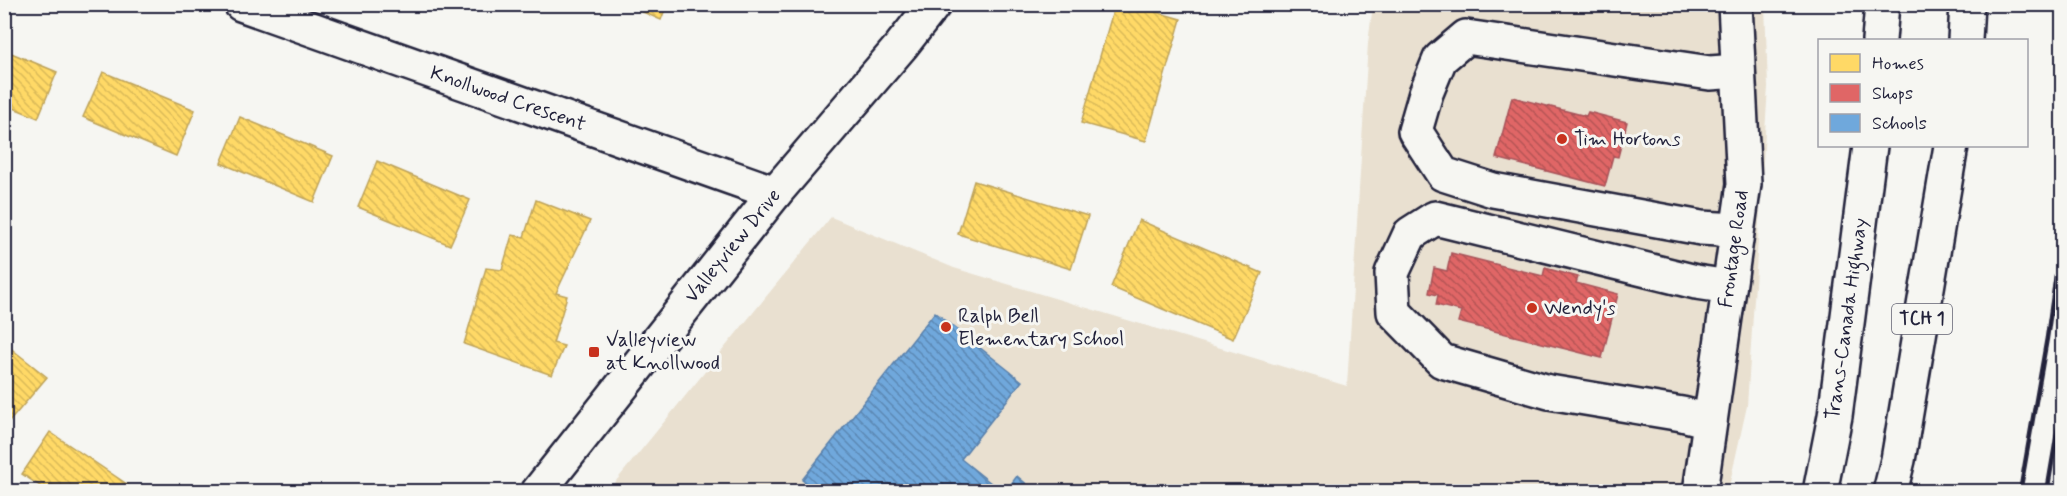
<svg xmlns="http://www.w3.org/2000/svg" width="2067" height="496" font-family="Mynerve,sans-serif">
	<defs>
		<pattern id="homes-back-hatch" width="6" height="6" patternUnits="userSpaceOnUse" patternTransform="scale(1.5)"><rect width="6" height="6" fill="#ffd966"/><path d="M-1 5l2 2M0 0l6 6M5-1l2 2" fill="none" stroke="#daba59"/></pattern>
		<pattern id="shops-back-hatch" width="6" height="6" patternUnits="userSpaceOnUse" patternTransform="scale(1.5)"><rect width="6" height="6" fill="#e06666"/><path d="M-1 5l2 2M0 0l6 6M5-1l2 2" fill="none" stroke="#b55455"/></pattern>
		<pattern id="schools-back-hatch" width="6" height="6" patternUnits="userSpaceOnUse" patternTransform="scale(1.5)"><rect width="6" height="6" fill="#6fa8dc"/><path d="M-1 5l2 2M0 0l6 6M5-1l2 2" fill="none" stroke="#5b88b4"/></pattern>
	</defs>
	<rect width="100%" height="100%" fill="#f6f6f2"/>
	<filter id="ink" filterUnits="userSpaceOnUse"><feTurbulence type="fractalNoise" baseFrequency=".0167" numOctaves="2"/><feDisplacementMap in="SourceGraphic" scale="12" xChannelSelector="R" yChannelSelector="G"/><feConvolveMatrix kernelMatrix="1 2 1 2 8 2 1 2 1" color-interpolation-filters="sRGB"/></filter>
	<g filter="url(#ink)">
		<!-- built -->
		<path fill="#e9e0d0" d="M1373,5h392l3,82 -21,319 -19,85 -1121,1 224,-275 123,51 393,118 21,-343z"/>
		<!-- homes -->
		<g fill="url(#homes-back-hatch)" stroke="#bda259" stroke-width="1.5">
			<path d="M625,4h42l-6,16z"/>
			<path d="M1115,4h13l53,15 -35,122 -65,-18z"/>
			<path d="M4,50l53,22 -19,46 -34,-14z"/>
			<path d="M103,72l92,38 -19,46 -93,-39z"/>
			<path d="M240,117l93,39 -19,46 -93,-39z"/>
			<path d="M377,161l93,39 -20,45 -92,-38z"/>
			<path d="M974,181l114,35 -17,53 -113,-35z"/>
			<path d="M536,200l54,21 -34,72 11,3 -14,47 11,3 -12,29 -88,-31 22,-76 16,2 10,-35 12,2z"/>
			<path d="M1139,220l123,53 -29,66 -122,-52z"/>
			<path d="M4,343l43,34 -43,51z"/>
			<path d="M50,432l84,57 -2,3h-83l-27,-18z"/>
		</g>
		<!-- shops -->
		<g fill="url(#shops-back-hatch)" stroke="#a75259" stroke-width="1.5">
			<path d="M1512,97l74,19 2,-4 39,10 -9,35 -5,-1 -8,30 -109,-28z"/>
			<path d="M1451,253l92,23 2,-8 33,9 -2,6 42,11 -16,64 -144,-36 3,-11 -25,-6 2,-10 -9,-2 5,-25 13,3z"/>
		</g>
		<!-- schools -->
		<g fill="url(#schools-back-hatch)" stroke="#5880ac" stroke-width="1.5">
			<path d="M935,312l87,69 -61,78 41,33h-185l-15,-12z"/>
			<path d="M1017,476l19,16h-31z"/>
		</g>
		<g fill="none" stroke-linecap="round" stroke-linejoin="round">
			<!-- minor casing -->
			<g stroke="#22223b" stroke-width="38">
				<g id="minor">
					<path d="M241,4l534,189"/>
					<path d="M1737,230l-36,-2 -208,-38 -50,-16 -28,-43 11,-38 14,-34 26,-22 244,36 28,-2"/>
					<path d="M1710,421l-28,-7 -133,-22 -107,-31 -48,-49 -2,-39 18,-39 25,-16 261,64 33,5"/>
					<path d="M538,492l237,-299 126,-147 33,-42"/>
					<path d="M1700,492l44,-308 -9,-180"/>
				</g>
			</g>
			<!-- highway casing -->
			<g stroke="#22223b" stroke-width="38">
				<g id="highway">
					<path d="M1879,40l3,-36"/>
					<path d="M1965,40l2,-36"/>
					<path d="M1820,492l15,-76 35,-270"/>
					<path d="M1890,492l8,-32 53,-314"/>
				</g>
			</g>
			<!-- minor -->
			<use href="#minor" stroke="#f6f6f2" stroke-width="33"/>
			<!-- highway -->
			<use href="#highway" stroke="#f6f6f2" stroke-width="33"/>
			<!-- rail -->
			<g stroke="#22223b" stroke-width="4.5">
				<path d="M2020,492l27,-154 15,-105"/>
				<path d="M2047,492l15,-88"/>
			</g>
		</g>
	</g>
	<!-- markers -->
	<g fill="#c8321e" stroke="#f6f6f2" stroke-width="2">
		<circle cx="1562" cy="139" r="6"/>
		<circle cx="1532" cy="308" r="6"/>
		<circle cx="946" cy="327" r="6"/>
		<rect x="588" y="346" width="12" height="12" rx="3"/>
	</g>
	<g text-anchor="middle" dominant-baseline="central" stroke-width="6" stroke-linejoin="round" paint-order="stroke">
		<!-- shield labels -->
		<rect fill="#f6f6f2" stroke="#626272" stroke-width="1.5" x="1892" y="304" width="60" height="30" rx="4.5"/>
		<g font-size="18" font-weight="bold" fill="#22223b">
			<text x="1922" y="319">TCH 1</text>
		</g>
		<!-- street labels -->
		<g font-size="20" fill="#22223b" stroke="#f6f6f2">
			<text transform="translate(508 99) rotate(19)">Knollwood Crescent</text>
			<text transform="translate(733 246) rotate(-51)">Valleyview Drive</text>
			<text transform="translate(1734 249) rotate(-82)">Frontage Road</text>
			<text transform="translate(1847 319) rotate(-82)">Trans-Canada Highway</text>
		</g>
		<!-- poi labels -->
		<g font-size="20" fill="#22223b" stroke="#f6f6f2" text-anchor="start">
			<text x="1574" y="139">Tim Hortons</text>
			<text x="1544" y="308">Wendy's</text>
			<text x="958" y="316">Ralph Bell<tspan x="958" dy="23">Elementary School</tspan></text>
			<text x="606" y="340">Valleyview<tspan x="606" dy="23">at Knollwood</tspan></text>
		</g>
	</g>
	<!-- margin -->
	<rect width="2067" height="496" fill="none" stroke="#f6f6f2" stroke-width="24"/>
	<rect x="12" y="12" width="2043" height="472" fill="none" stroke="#22223b" stroke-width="2" filter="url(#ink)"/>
	<!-- legend -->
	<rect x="1818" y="39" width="210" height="108" fill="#f6f6f2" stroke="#a1a1a9" stroke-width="1.5"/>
	<rect x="1830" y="54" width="30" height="18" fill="#ffd966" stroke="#a1a1a9" stroke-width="1.5"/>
	<text x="1872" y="69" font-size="18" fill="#22223b">Homes</text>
	<rect x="1830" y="84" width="30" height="18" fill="#e06666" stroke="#a1a1a9" stroke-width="1.5"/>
	<text x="1872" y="99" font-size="18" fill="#22223b">Shops</text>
	<rect x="1830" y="114" width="30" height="18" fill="#6fa8dc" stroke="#a1a1a9" stroke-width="1.5"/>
	<text x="1872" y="129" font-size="18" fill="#22223b">Schools</text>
</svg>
